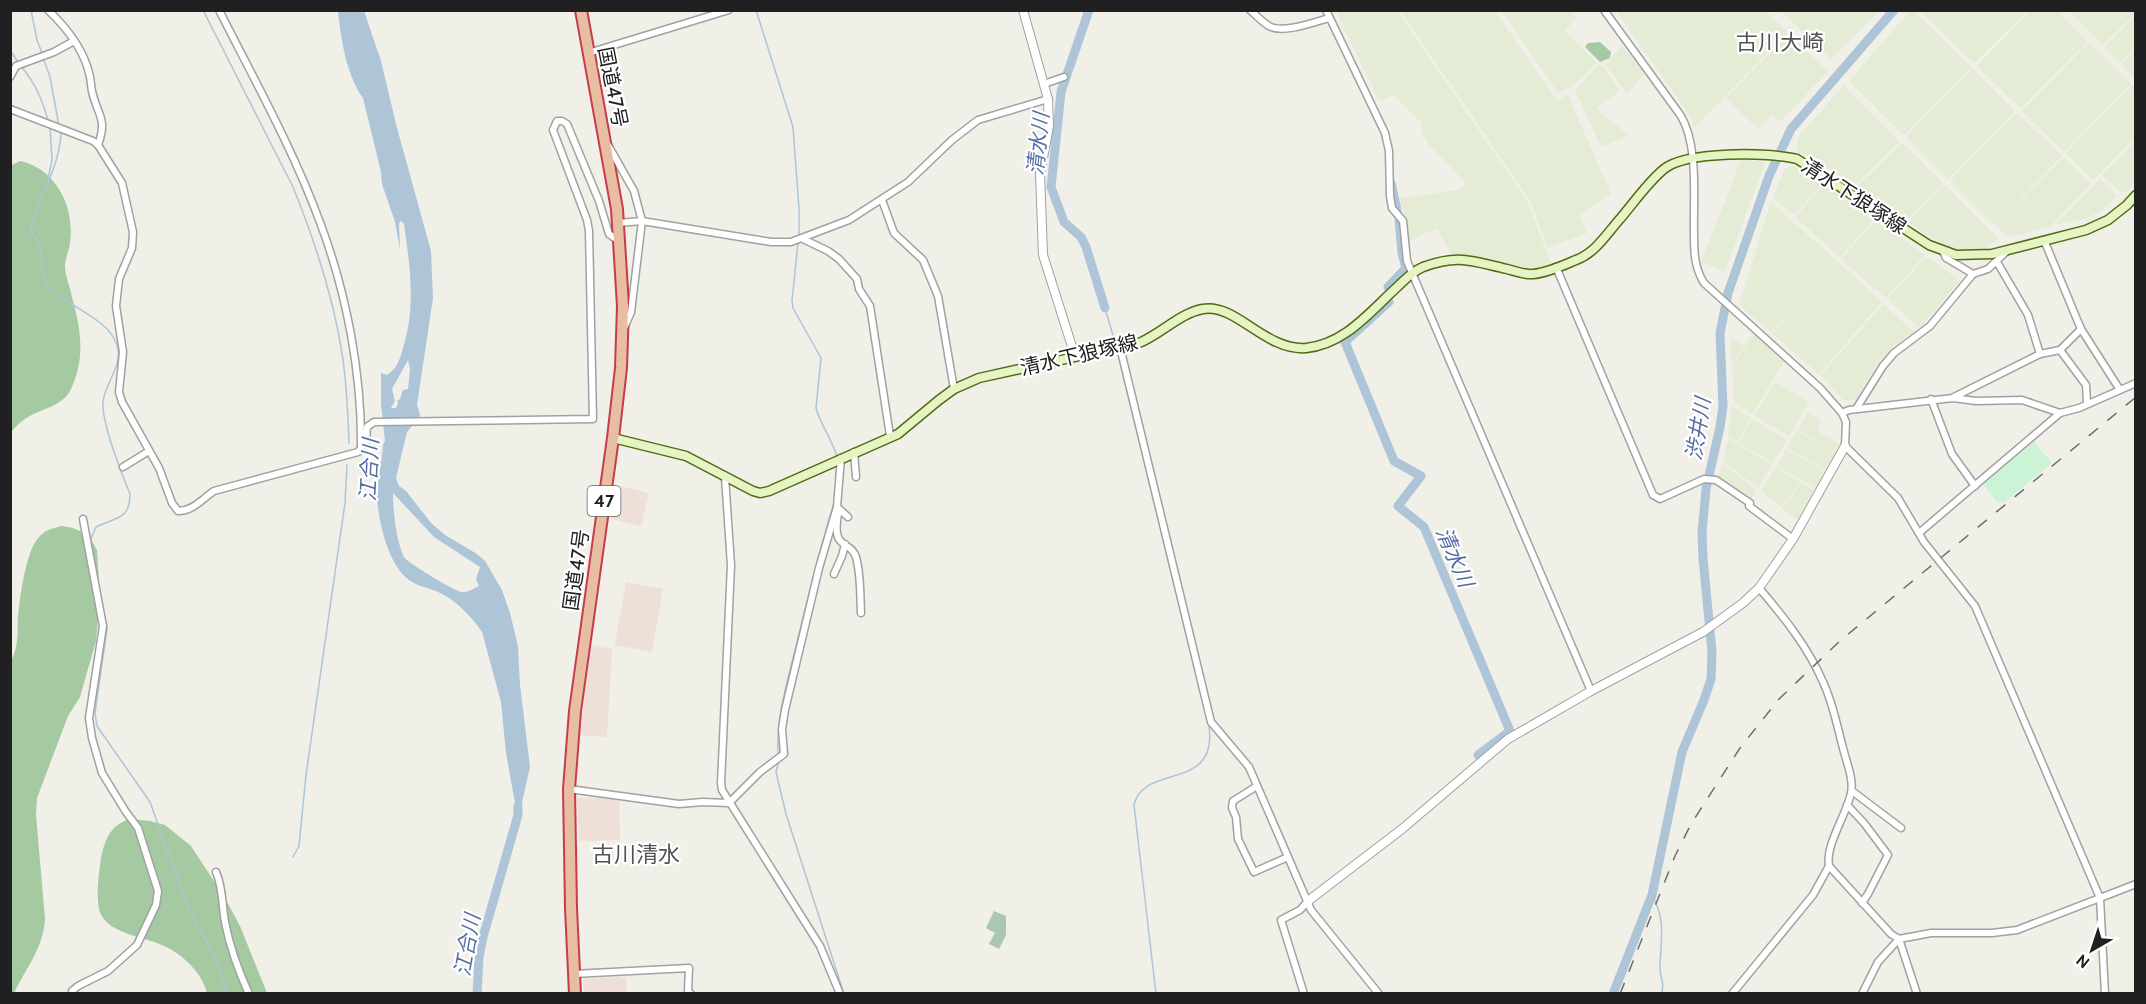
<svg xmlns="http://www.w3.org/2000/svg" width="2146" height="1004" font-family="Cabin,'Noto Sans JP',sans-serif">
	<rect width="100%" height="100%" fill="#f0efe8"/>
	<!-- commercial -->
	<g fill="#eedfd9">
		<path d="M619,486l30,7 -8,33 -30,-7z"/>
		<path d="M626,582l37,7 -11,63 -37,-7z"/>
		<path d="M591,645l21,4 -5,88 -27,-2z"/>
		<path d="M619,797l1,43 -41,1 -2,-43z"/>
		<path d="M626,977l1,16h-43l-1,-14z"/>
	</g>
	<!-- farmland -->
	<g fill="#e5ecd6">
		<path d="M1911,10l3,1 57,56 -67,68 -55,-54z"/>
		<path d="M2076,10l31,1 -16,16 17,-16h27l1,2 -33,32 -31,-31z"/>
		<path d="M1336,11h61l130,190 24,62 -16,8 -84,-17 -14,-26 -28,13 -9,-43 58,-8 7,-5v-3l-34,-35 -9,-14 -1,-10 -27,-28 -12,5 -4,-1z"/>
		<path d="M1401,11h94l62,90 11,-6 43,99 -31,21 7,18 -39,15 -18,-47z"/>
		<path d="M1502,11h68l7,6 -12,14 32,32 -24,23 -15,7z"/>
		<path d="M1616,11h149l23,21 -94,96 -2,-9z"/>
		<path d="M1781,11h98l-48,48z"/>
		<path d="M1921,11h107l-54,52z"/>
		<path d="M2031,11h26l31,30 -67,68 -44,-43z"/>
		<path d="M2135,16v31l-15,16 -16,-16z"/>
		<path d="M1788,34l40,38 -48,50 -8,-7 -14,14 -32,-31z"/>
		<path d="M2089,42l42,42 -67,68 -42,-41z"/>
		<path d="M1621,46l23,28 -17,20 -21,-29z"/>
		<path d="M2135,49v30l-14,-15z"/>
		<path d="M1599,64l3,1 18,26 -23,16 4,6 28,22 -28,12 -26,-57z"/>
		<path d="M1973,69l42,42 -67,68 -42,-42z"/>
		<path d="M1844,85l56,57 -45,43 -49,-30 -10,-3 3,-16z"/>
		<path d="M2132,85l3,3v56l-4,-3 -38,40 -27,-28z"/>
		<path d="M2017,113l45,43 -68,69 -44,-44z"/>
		<path d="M1902,143l42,41 -38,37 -49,-35z"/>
		<path d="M2133,144l2,3v34l-5,8 -8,4 -20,-18z"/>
		<path d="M2064,157l27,27 -40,42 -42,11 -14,-12z"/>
		<path d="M1741,160l24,2 -40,109 -24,-9z"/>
		<path d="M1793,166l30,18 -29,31 -21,-17 11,-28z"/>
		<path d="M2100,179l17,17 -16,15 -16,8 -29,5z"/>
		<path d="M1824,185l50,34 -34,38 -45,-40z"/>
		<path d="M1945,185l54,54 -13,8 -21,3 -11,-2 -12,-4 -34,-22z"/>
		<path d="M1771,202l66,59 -66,71 -32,-27z"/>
		<path d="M1876,220l49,35 -39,43 -45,-39z"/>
		<path d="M1926,257l34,23 -40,48 -32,-29z"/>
		<path d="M1837,261l45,41 -63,72 -47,-41z"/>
		<path d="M1883,304l31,28 -18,12 -17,17 -24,39h-12l-22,-25z"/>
		<path d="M1754,332l31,28 -33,54 -18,-11 -2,-36z"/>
		<path d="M1730,337l14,9 -12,19z"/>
		<path d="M1775,382l34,20 -20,34 -35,-20z"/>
		<path d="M1732,406l19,12 -14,24 -9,-5z"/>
		<path d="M1808,412l12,7 -2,12 21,13 -4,8 -37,-22z"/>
		<path d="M1752,419l35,21 -14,23 -35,-20z"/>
		<path d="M1797,431l38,22 -10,17 -38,-22z"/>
		<path d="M1728,439l44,25 -14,24 -35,-27z"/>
		<path d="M1786,449l38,22 -9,17 -38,-22z"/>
		<path d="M1722,463l34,27 -6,11 -28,-19 -3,-5z"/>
		<path d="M1776,467l25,15 -20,25 -20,-16z"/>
		<path d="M1802,483l12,7 -16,30 -16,-12z"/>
	</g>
	<!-- forest -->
	<g fill="#a5caa1">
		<path d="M1600,42l11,10 -1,6 -10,4 -15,-15 3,-4z"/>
		<path d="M20,161c37,8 55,47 50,82 -1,8 -5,15 -5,23 0,10 5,21 7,31 9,33 14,62 -2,94 -8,15 -29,18 -42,26 -7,4 -12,9 -17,15l-1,-266z"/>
		<path d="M62,526l11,2 13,6 6,7 5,9 3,48 -4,43 -16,56 -12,19 -31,82 -1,17 9,104c-2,30 -19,49 -31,74l-3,1v-333c8,-15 6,-28 7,-45 2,-19 8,-69 23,-81 6,-6 13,-7 21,-9z"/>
		<path d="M129,819l21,2 15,4 26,21 34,52 15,28 27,67h-60c-6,-23 -28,-42 -50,-50 -18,-7 -53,-11 -58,-34 -3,-16 0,-36 2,-51 4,-19 9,-32 28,-39z"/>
	</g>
	<!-- cemetery -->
	<path fill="#acc6b5" d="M994,911l12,5v19l-7,14 -10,-5 6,-11 -9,-5z"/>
	<!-- park -->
	<path fill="#cbf4d7" d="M2034,442l18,21 -49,40 -2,-2 -3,2 -15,-19z"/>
	<!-- water -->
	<path fill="#aec5d8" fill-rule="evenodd" d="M338,11h26l17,50 16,67 34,123 2,47 -16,107 3,9 -1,9 -8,4 -4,5 -11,46 3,8 7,5 26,33 13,11 32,19 8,7 17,29 8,23 8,33 2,39 10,82 -12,53 -12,-67 -5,-51 -19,-70c-9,-14 -27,-33 -44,-40 -9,-4 -21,-6 -29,-12 -21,-15 -31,-60 -32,-84 0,-17 5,-34 6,-51l2,-4 -4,-37v-31l6,2c10,-6 13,-16 16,-27 13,-41 7,-82 1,-124l-3,-3 -2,2 1,27 -5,-28 -13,-38 -1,-12 -18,-74c-17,-24 -22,-59 -25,-87zM408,360l2,9 -2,20 -5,1 -3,9 -3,2 1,2 -2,5h-5l4,-7 -3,-12zM393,493l41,44 46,30 -4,12 3,7c-5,2 -11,7 -17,6 -6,0 -56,-30 -58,-35 -8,-17 -11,-46 -11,-64z"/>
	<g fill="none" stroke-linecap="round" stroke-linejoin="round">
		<!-- stream -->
		<g stroke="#aec5d8" stroke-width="1.5">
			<path d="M31,10l6,30 5,13"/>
			<path d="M203,10l90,177c21,52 42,117 50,173 4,28 5,56 6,83"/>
			<path d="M756,10l37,117 6,82v26"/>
			<path d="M10,50l8,12"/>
			<path d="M43,58l7,19 9,49"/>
			<path d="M21,66c14,17 21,33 27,54"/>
			<path d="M61,130c0,35 -22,67 -31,100 3,4 8,10 10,15 4,11 -1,26 5,37 14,22 63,34 72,63 7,19 -13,40 -14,57 -2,19 19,73 27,92 0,26 -14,23 -34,33l-6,14 17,88 -12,84 2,13 53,76 39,108 26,47 13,37"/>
			<path d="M48,179l4,-19 -2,-33"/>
			<path d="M798,243l-6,58 1,7 28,50 -5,50c4,16 16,31 21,49"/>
			<path d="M1105,308l11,38"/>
			<path d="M1117,350l88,361"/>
			<path d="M778,755c-2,-39 10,-75 19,-113 12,-48 23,-95 38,-142"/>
			<path d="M779,760l-3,12 10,42 57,177"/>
			<path d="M293,857l6,-11 7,-71 39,-272 2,-38"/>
			<path d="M1652,895c14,25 9,44 8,71 -1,11 6,17 1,28"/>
			<path d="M1156,994l-22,-189c9,-42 84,-13 75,-78"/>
		</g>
		<!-- river -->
		<g stroke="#aec5d8" stroke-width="9">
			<path d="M1089,10l-28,82 -10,95 13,35 17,15 5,10 19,61"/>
			<path d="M1391,183l6,27"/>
			<path d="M1388,287l18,-19 -4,-15 -3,-34"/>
			<path d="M1389,302l-44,40 49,119 27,15 -23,30 26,21 86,204 -32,24"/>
			<path d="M477,994l2,-37 4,-20 35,-122v-9"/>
			<path d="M1613,994l39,-99 30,-143 22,-52 7,-21 1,-27 -9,-94 -1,-25 4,-44 14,-62 3,-21 -3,-73 8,-40 41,-117 22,-47 103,-119"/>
		</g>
		<!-- minor casing -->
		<g stroke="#a1a1a1" stroke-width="9">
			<g id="minor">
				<path d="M48,10c19,18 37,42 42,67 1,5 1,10 2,14 5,24 16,27 6,54"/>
				<path d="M219,10c36,71 75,141 102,215 26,70 41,150 40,224"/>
				<path d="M1250,10c6,5 12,12 19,16 13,8 46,-4 60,-8"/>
				<path d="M1326,10l59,123 4,18 1,45 2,12 11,13 4,40 184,430"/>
				<path d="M1604,10l77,106c18,31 12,82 13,118 0,17 0,33 10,49l116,105 22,25 4,9 -1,24 53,52 26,44 51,64 125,292 5,96"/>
				<path d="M588,53l141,-43"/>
				<path d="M10,77l6,-11 38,-14 20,-11"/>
				<path d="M1044,84l20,-7"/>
				<path d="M10,109l83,32 5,4 24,38 11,49 -1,16 -13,31 -3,27 7,46 -4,40 3,10 37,66 13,35 6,8c15,0 24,-12 36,-20l144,-39 8,-10 1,-15 7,-5 219,-3 -4,-188 -2,-11 -34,-90 4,-9h5l5,3 32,77 10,33 11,8"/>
				<path d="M608,145l26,46 8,30 -11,91 -6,14"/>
				<path d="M882,200l12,33 29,27 15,36 16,93"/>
				<path d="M618,223l24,-2 129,21h20l58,-22 59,-38 44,-42 26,-20 70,-21"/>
				<path d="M803,239l25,12 11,8 18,20 2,10 11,17 20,130"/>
				<path d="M2044,240l37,89 39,61"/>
				<path d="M1997,262l31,53 12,39 20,-4 26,35 1,19"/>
				<path d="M1556,267l97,228 7,4 44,-20 12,1 34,23 -1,3 44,33"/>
				<path d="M1973,274l15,-5 20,-19"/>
				<path d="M1120,347l91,375 38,45 62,143 68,84"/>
				<path d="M2060,350l21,-21"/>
				<path d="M1954,397l86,-43"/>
				<path d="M1931,399l21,55 23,32"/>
				<path d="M1856,409l27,-43 11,-13 36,-27 43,-52 -27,-16 -3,-7"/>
				<path d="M1842,413l7,-3 104,-12 23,3 46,-1 38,13"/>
				<path d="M854,452l2,25"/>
				<path d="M123,467l26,-16"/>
				<path d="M725,477l6,88 -10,218 1,7 98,156 20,48"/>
				<path d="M837,507l11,10"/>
				<path d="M838,514c-1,7 -3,15 0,23 3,9 15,9 18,20 5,18 4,37 5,56"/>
				<path d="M1919,533l141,-120 19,-5 57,-25"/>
				<path d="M834,574l8,-18 3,-12"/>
				<path d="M1759,588c24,28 49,59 64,94 10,21 14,44 20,66 3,13 11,31 8,45 -4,21 -26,52 -22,73l62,68 8,5 32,-6h61l25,-3 119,-46"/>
				<path d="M1257,786l-24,15 -1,7 4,9 2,22 16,33 34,-15"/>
				<path d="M569,789l110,15 24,-2 26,1 31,-31 24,-18 -2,-25 3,-19 34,-142 18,-61 4,-49"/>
				<path d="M1852,791l49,37"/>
				<path d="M1847,805l17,18 24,32 -20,39 -6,9"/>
				<path d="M216,872c7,15 6,34 9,50 5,26 13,48 24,72"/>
				<path d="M573,974l116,-6 -1,23 3,3"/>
				<path d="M72,994v-3l6,-5 30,-15 29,-26 19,-40 2,-14 -20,-63 -12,-16 -24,-39 -10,-35 -3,-20 14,-92 -20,-107"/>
				<path d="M1304,994l-23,-74 19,-10 8,-9"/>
				<path d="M1732,994l81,-99 16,-29"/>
				<path d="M1862,994l16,-32 21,-23 18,55"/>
			</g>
		</g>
		<!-- tertiary casing -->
		<g stroke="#a1a1a1" stroke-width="10">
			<g id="tertiary">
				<path d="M1023,10l25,89 1,27 -9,47 3,82 32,101"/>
				<path d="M1308,901l94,-72 106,-90 83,-48 112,-59 40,-29 16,-15 34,-49 52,-93"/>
			</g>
		</g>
		<!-- secondary casing -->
		<g stroke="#4f6c12" stroke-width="11">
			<path id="secondary" d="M613,438l73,18 67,35 7,2 9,-2 129,-57 41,-34 15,-11 25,-11 160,-35c22,-9 41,-30 64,-34 33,-6 62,42 103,39 38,-4 62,-34 89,-59 9,-8 16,-17 28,-22 36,-13 48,-6 84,2 8,2 18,6 26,5 14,-1 31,-9 43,-14 19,-7 30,-25 43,-40 14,-16 28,-37 45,-51 22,-18 105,-17 133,-10l132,86 27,10 36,-1 94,-24 22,-10 19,-15 9,-10"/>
		</g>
		<!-- trunk casing -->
		<g stroke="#c73b4d" stroke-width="14">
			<path id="trunk" d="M575,994l-4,-86 -2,-119 6,-78 38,-273 8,-70 2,-62 -6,-97 -36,-199"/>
		</g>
		<!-- minor -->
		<use href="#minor" stroke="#fff" stroke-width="6"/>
		<!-- tertiary -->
		<use href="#tertiary" stroke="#fff" stroke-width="8"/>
		<!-- secondary -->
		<use href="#secondary" stroke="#e6f3c3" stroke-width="8"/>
		<!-- trunk -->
		<use href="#trunk" stroke="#e8bea2" stroke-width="10"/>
		<!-- rail -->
		<path stroke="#6e6e6e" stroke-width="1.5" stroke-dasharray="12 12" stroke-linecap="butt" d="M1620,994l55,-138 16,-32 49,-76 39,-49 62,-59 295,-243"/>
	</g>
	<g text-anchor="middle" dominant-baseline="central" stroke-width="4.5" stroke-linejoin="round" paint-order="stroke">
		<!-- shield labels -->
		<rect fill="#fff" stroke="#636363" stroke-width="1.5" x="587.5" y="486" width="33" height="30" rx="4.5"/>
		<g font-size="18" font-weight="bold" fill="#202020">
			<text x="604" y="501">47</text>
		</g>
		<!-- street labels -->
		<g font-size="20" fill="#202020" stroke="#fff">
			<text transform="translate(613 87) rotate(79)">国道47号</text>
			<text transform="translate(1854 196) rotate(33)">清水下狼塚線</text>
			<text transform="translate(1079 355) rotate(-13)">清水下狼塚線</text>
			<text transform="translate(576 570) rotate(-82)">国道47号</text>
		</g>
		<!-- water labels -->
		<g font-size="21" font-style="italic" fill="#576da5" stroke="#fff">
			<text transform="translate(1038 144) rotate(-84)">清水川</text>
			<text transform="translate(1698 429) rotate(-81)">渋井川</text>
			<text transform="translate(369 470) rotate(-87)">江合川</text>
			<text transform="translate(1455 557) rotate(67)">清水川</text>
			<text transform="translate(467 945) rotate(-80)">江合川</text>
		</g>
		<!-- quarter labels -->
		<g font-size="22" fill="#535353" stroke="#fff">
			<text x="1780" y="42">古川大崎</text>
			<text x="636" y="854">古川清水</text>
		</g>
	</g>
	<!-- border -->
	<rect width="2146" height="1004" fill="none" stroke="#202020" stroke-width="24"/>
	<!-- north arrow -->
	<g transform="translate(2092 950) rotate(219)" stroke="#ffffff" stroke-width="4.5" paint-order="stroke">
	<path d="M0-4.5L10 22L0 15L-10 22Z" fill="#202020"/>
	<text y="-9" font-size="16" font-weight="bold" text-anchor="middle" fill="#202020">N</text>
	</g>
</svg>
